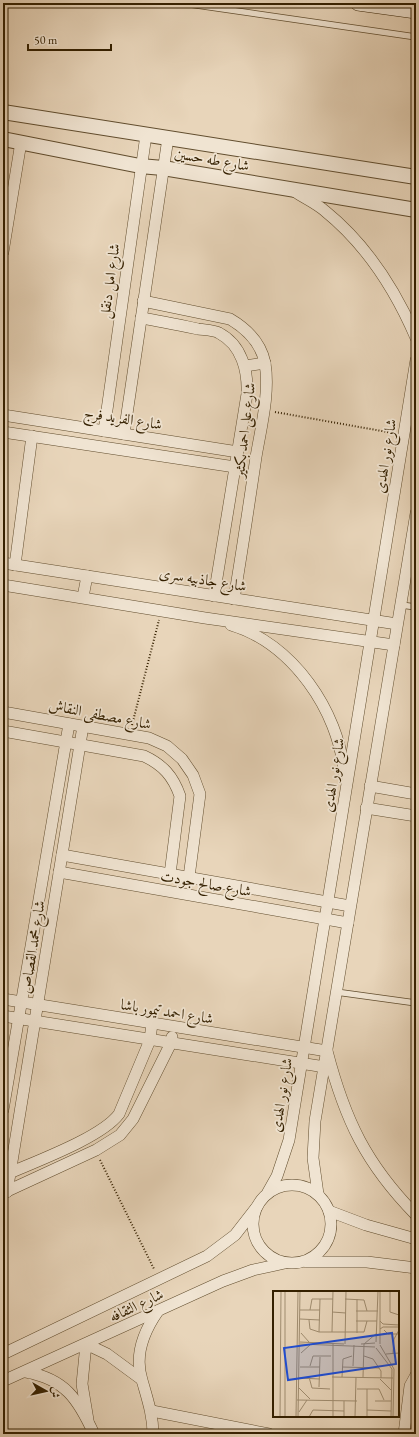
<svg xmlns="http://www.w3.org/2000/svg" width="419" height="1437" font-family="'EB Garamond',Amiri,serif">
	<rect width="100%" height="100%" fill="#e8d5ba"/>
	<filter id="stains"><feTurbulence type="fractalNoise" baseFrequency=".005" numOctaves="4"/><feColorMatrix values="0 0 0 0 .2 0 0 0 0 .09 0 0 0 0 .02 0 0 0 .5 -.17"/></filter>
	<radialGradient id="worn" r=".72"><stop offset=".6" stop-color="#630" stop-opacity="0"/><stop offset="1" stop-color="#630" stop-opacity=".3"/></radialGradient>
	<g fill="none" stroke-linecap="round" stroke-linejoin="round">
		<!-- service casing -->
		<g stroke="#614d2e" stroke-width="7">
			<g id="service">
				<path d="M182,3l234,34"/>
				<path d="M401,605l15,2"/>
				<path d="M336,992l80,11"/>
			</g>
		</g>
		<!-- minor casing -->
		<g stroke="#614d2e" stroke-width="12">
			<g id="minor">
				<path d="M294,191c10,7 22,12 31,20 42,34 70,78 91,127"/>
				<path d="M3,252l18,-110"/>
				<path d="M143,301l87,18c17,10 31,24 35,44 5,30 -4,64 -9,94 -7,47 -14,95 -22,142"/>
				<path d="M141,318c19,3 38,7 57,11 7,1 16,1 21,4 23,12 29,38 28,61l-33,202"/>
				<path d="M245,366l20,-3"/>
				<path d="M3,415l235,37"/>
				<path d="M104,431l42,-296"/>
				<path d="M3,432l232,35"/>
				<path d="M124,434l44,-296"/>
				<path d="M3,563l394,61"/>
				<path d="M15,565l17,-129"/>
				<path d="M3,585l202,33 189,27"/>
				<path d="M83,597l4,-21"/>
				<path d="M231,625c61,18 108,86 113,148"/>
				<path d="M3,712l146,26 18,8 15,13 11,16 7,19 -11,83"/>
				<path d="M3,731l141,25c19,9 29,20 36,40l-10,78"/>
				<path d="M370,786l46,8"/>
				<path d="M366,808l50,8"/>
				<path d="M62,855l288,51"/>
				<path d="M59,872l289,51"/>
				<path d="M3,999l324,52c18,69 39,113 89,164"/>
				<path d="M3,1016l322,51"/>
				<path d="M3,1110l66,-386"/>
				<path d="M5,1175c29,-13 96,-37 114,-61l31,-74 2,-17"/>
				<circle cx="292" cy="1224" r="39"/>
				<path d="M7,1192l76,-466"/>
				<path d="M268,1192l9,-16 12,-36 127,-780"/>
				<path d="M3,1193l93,-43 24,-15 13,-16 38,-76 1,-6"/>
				<path d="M318,1194l-5,-36 2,-37 101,-608"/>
				<path d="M329,1211l37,14 50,14"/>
				<path d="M307,1262h60l49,6"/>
				<path d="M3,1354l204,-98 28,-21 21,-27"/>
				<path d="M26,1372c39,7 52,27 68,62"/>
				<path d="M3,1381l220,-100 30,-11 32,-7"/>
				<path d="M152,1411l117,23"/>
				<path d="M88,1420l-6,-36 4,-40 21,10 34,25"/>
				<path d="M153,1434c0,-19 -6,-36 -11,-54 -8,-25 2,-49 16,-69"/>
				<path d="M404,1434l6,-48 6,-11"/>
			</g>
		</g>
		<!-- tertiary casing -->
		<g stroke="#614d2e" stroke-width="16">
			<g id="tertiary">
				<path d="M3,112l413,65"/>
				<path d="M3,139l137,27 23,2 253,42"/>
			</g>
		</g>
		<!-- secondary casing -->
		<g stroke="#342000" stroke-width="16">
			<path id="secondary" d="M358,3l58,8"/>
		</g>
		<!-- path -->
		<g stroke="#342000" stroke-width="2" stroke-dasharray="1 2" stroke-linecap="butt">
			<path d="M275,412l118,21"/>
			<path d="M132,725l27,-105"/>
			<path d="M100,1160l54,109"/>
		</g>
		<!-- service -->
		<use href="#service" stroke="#f0e4d2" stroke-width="5.5"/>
		<!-- minor -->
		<use href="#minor" stroke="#f0e4d2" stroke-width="11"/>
		<!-- tertiary -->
		<use href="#tertiary" stroke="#f0e4d2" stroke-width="14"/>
		<!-- secondary -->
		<use href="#secondary" stroke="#f0e4d2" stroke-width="15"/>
	</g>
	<g text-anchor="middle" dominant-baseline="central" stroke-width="3.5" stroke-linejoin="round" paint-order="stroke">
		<!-- street labels -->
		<g font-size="15" fill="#342000" stroke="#f0e4d2">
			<text transform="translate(212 159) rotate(10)">شارع طه حسين</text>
			<text transform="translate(109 281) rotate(-82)">شارع امل دنقل</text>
			<text transform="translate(123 418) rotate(9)">شارع الفريد فرج</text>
			<text transform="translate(244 430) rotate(-83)">شارع على احمد بكثير</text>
			<text transform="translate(385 456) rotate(-81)">شارع نور الهدى</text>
			<text transform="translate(203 579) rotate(9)">شارع جاذبيه سرى</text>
			<text transform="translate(100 714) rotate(11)">شارع مصطفى النقاش</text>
			<text transform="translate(333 775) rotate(-81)">شارع نور الهدى</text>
			<text transform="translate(206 883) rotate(10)">شارع صالح جودت</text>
			<text transform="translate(32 947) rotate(-81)">شارع محمد القصاص</text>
			<text transform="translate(167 1011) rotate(9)">شارع احمد تيمور باشا</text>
			<text transform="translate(281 1095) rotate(-81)">شارع نور الهدى</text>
			<text transform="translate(136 1305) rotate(-25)">شارع الثقافه</text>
		</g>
	</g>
	<!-- overview -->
	<g transform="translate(273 1291)">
		<rect width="126" height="126" fill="#e8d5ba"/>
		<path fill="none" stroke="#a08d70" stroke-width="1" d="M107,0v53M117,0v21l9,3M72,8l19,1 3,11M27,19h20M37,19l2,-11h21M83,20h22M59,21l14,1M27,28l20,1M36,29l1,9 9,3h45l3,-11M83,30h21M107,30l3,3 16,1M107,38l3,-2h16M111,39l4,4h11M46,41l1,-33M59,41l1,-41M28,42l8,9M84,42v-34M27,51l44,2M103,51l2,-51M60,52v74M27,53l75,3M72,53l1,-53M88,53l14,-1M107,54l14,24 -1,48M103,57l16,21 -1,48M28,62l9,-8M120,62l1,-14 5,-9M113,63l13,-1M91,65l9,3 8,12v7M37,75l3,-10h18M80,75l1,-21M27,76h20M69,76l37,1M36,86l3,11 18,1M59,86l61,1M69,86l1,-18 9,-3M90,86l1,-33 13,-11M26,87l21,1M107,88l11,11M46,96l1,-30M26,97l11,11M84,98h22l5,11M24,109l60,1M71,110v16M102,110h16M94,119l24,1M26,121l8,-12M7,126l1,-126M12,126v-126M23,126l2,-126M25,126l2,-126M36,126l4,-7 31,1M82,126l1,-40M94,126v-28"/>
		<path fill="#1d4ed8" fill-opacity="0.15" stroke="#1d4ed8" stroke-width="2" d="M119,42l4,31 -108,16 -4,-32z"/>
		<rect width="126" height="126" fill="none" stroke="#342000" stroke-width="2"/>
	</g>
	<!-- margin -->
	<rect width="419" height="1437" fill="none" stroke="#e8d5ba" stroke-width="16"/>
	<rect x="4" y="4" width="411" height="1429" fill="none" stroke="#342000" stroke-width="2"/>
	<rect x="8" y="8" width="403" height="1421" fill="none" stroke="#342000"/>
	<!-- north arrow -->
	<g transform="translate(46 1391) rotate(98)" stroke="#f0e4d2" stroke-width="3" paint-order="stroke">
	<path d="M0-3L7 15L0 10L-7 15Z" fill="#342000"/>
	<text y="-6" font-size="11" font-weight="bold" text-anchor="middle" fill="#342000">ش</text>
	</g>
	<!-- scale -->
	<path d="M28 44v6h83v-6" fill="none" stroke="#342000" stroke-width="2"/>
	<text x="34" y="44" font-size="12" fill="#342000" stroke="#f0e4d2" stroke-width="3" paint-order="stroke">50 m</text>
	<rect width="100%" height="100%" filter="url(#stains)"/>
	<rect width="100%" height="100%" fill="url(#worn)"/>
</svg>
